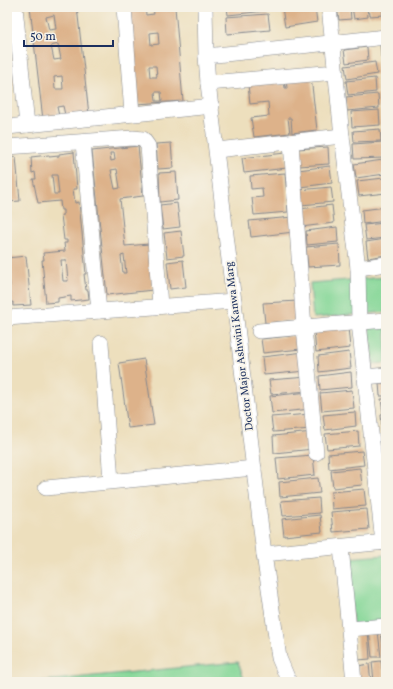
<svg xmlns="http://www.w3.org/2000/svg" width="393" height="689" font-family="Vollkorn,serif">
	<rect width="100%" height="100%" fill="#f7f3e8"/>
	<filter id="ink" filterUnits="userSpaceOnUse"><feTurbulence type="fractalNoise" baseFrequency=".025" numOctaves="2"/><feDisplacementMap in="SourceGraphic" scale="8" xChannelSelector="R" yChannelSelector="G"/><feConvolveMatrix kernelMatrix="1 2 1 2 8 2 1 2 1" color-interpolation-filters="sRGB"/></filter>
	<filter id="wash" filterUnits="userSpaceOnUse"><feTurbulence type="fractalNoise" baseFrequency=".012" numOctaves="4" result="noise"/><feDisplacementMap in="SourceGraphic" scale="16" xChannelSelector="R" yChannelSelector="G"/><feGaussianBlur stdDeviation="0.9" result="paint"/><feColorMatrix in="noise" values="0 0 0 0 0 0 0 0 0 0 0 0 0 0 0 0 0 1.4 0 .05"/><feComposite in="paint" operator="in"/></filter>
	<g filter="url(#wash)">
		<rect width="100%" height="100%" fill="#eddfbd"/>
		<!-- green -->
		<g fill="#86d798" stroke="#50837b">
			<path d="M386,277v35l-73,6 -3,-35z"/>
			<path d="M386,326v37l-13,1 -4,-36z"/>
			<path d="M386,555v66l-33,4 -6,-67z"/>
			<path d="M238,662l7,20h-213z"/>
		</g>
		<g id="blocks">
			<!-- building -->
			<g fill="#ddb28a" fill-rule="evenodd">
				<path d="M30,7h47l12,108 -46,5zM54,15l2,14 -7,1 -3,-13zM58,44l3,15 -7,1 -3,-14zM62,76l1,13h-8l-1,-12zM63,106l2,9 -6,1 -2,-9z"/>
				<path d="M128,7h17l1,8 8,-1 -1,-7h22l8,94 -47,3zM158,32l1,12 -8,1 -1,-12zM149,66h7l1,11h-7zM155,92h6l1,9h-6z"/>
				<path d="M227,7h39v4l-38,4z"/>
				<path d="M282,7h33l2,15 -32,5z"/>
				<path d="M337,7h13l1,12 -12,1z"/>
				<path d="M352,7h15l1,10 -14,2z"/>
				<path d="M369,7h13l1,8 -13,1z"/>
				<path d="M268,14l2,16 -43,4 -1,-17z"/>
				<path d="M7,30l6,56h-6z"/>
				<path d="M386,43v13l-5,1 -1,-13z"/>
				<path d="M367,47l1,13 -22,3 -2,-13z"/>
				<path d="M382,59h4v10h-2z"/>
				<path d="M375,62l2,12 -30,5 -2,-13z"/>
				<path d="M311,77l6,53 -25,3 -1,-15h-3l2,15 -36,4 -3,-19 18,-2 -1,-14 -18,2 -2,-20 36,-4 1,8h2l-1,-8z"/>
				<path d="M375,78l1,14 -28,3 -2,-14z"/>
				<path d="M378,94l1,14 -32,3 -1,-14z"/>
				<path d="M379,110l1,15 -28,2 -1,-15z"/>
				<path d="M380,129l1,12 -27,1 -1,-11z"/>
				<path d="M383,142l1,16 -30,1 -1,-15z"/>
				<path d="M171,143l2,25 -15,1 -2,-25z"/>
				<path d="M138,146l5,50 -23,3 5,47 24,-2 4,46 -46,5 -15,-144zM110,153h4l1,7 -4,1zM117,169l3,19 -5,1 -4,-19zM124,255l2,18h-3l-2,-17z"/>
				<path d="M328,147l1,17 -30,2 -2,-17z"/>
				<path d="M74,152l3,37h-4l2,14 4,-1 7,72h-2l2,16h2l1,9 -18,2v-5l-13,2v4l-12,1 -4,-43h2l-1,-7 22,-2 -1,-8h3v-3h-3l-3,-25h2v-5h-2l-1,-9 -22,2 -5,-24h3l-1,-7 -3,1 -1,-16 18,-2v2l10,-1v-2zM52,175h5l2,19h-5zM61,260h5l2,21h-5z"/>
				<path d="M285,153l2,15 -43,5 -2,-15z"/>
				<path d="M16,157l4,44 -13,1v-44z"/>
				<path d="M383,160l2,14 -29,4 -2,-14z"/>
				<path d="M330,166l2,17 -32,4 -2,-17z"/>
				<path d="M176,172l2,28 -18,2 -1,-29z"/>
				<path d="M285,173l3,39 -34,3 -2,-17 11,-1 -1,-9 -11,1 -1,-13z"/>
				<path d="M384,178l2,15 -27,3 -2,-15z"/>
				<path d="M331,187l2,15 -32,3 -2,-15z"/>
				<path d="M177,203l3,24 -17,2 -3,-24z"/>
				<path d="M332,205l2,18 -33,4 -2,-18z"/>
				<path d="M386,207v14l-23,3 -1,-14z"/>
				<path d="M293,217l1,15 -43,5 -2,-16z"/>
				<path d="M386,223v15l-20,2 -2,-15z"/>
				<path d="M337,227l1,15 -31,3 -1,-14z"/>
				<path d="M181,231l3,25 -17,2 -3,-25z"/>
				<path d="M386,239v16l-18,3 -2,-16z"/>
				<path d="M339,244l1,21 -32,2 -2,-20z"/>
				<path d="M26,256l5,49 -18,1v-4l-6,1v-17h3l-3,-28z"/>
				<path d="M183,260l3,27 -16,2 -3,-27z"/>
				<path d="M298,301l2,19 -35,3 -2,-20z"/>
				<path d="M348,327l2,21 -34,4 -2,-22z"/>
				<path d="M300,335l1,14 -38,4 -2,-14z"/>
				<path d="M304,352l2,19 -42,4 -2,-18z"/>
				<path d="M349,352l2,16 -32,4 -1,-16z"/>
				<path d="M144,359l10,66 -26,3 -9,-65z"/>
				<path d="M351,372l1,15 -32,3 -1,-14z"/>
				<path d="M308,377l1,14 -38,3 -2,-14z"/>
				<path d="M379,383h7v13h-6z"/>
				<path d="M352,390l2,18 -32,3 -2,-18z"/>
				<path d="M309,392l2,17 -39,4 -2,-17z"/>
				<path d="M381,399h5v14h-3z"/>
				<path d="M355,412l1,14 -31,4 -2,-15z"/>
				<path d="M311,414l1,15 -39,3 -2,-15z"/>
				<path d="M386,414v15h-4l-1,-14z"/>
				<path d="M358,431l1,15 -32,3 -2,-15z"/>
				<path d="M313,432l1,17 -40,4 -1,-17z"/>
				<path d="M382,432h4v13h-2z"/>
				<path d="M362,451l2,14 -35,4 -1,-15z"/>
				<path d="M313,455l2,20 -37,4 -2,-21z"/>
				<path d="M360,468l2,17 -29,3 -2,-17z"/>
				<path d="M318,478l2,15 -40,4 -1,-15z"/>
				<path d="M364,489l2,17 -34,3 -1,-17z"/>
				<path d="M319,498l1,15 -37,3 -2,-15z"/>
				<path d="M367,509l2,20 -36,3 -2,-20z"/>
				<path d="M320,515l2,17 -38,4 -2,-17z"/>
				<path d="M368,630l2,29 -12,1 -2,-29z"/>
				<path d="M369,631h9l3,26h-9z"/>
				<path d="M386,631v25h-2l-3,-24z"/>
				<path d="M381,661l3,21h-10l-2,-20z"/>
				<path d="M386,661v15h-1l-2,-14z"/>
				<path d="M369,664l2,18h-11l-2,-16z"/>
			</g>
		</g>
	</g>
	<g filter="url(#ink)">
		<use href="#blocks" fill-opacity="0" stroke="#84878e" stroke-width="1"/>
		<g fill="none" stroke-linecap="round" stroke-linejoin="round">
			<!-- minor casing -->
			<g stroke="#84878e" stroke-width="16">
				<g id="minor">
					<path d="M15,7l12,118"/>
					<path d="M124,7l8,107"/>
					<path d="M205,7l1,49 2,27 56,471 15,104 10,24"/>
					<path d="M329,7l13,129 16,132 1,55 24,220"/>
					<path d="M206,56l180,-19"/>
					<path d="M208,83l128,-11"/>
					<path d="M7,127l205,-21"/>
					<path d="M291,142l13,186 12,125"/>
					<path d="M83,143l16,168"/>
					<path d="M7,147l126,-9 10,1 5,7 12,160"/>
					<path d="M217,150l125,-14"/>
					<path d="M358,268l28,-4"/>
					<path d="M7,318l227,-17"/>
					<path d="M259,331l127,-11"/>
					<path d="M101,343l10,138"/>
					<path d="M365,377l21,-2"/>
					<path d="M46,488l208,-20"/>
					<path d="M341,547l13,135"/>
					<path d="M264,554l122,-12"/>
					<path d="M349,629l37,-3"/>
				</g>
			</g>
			<!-- minor -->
			<use href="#minor" stroke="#fff" stroke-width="15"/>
		</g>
	</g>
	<g text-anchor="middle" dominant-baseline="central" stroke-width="3.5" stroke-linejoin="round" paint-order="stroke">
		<!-- street labels -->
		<g font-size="11" fill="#1b2f5e" stroke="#f7f3e8">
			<text transform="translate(240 346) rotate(-97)">Doctor Major Ashwini Kanwa Marg</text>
		</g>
	</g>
	<!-- margin -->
	<rect width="393" height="689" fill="none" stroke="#f7f3e8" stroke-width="24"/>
	<!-- scale -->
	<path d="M24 40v6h89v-6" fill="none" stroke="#1b2f5e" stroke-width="2"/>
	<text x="30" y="40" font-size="12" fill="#1b2f5e" stroke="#f7f3e8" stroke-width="3" paint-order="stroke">50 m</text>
</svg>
